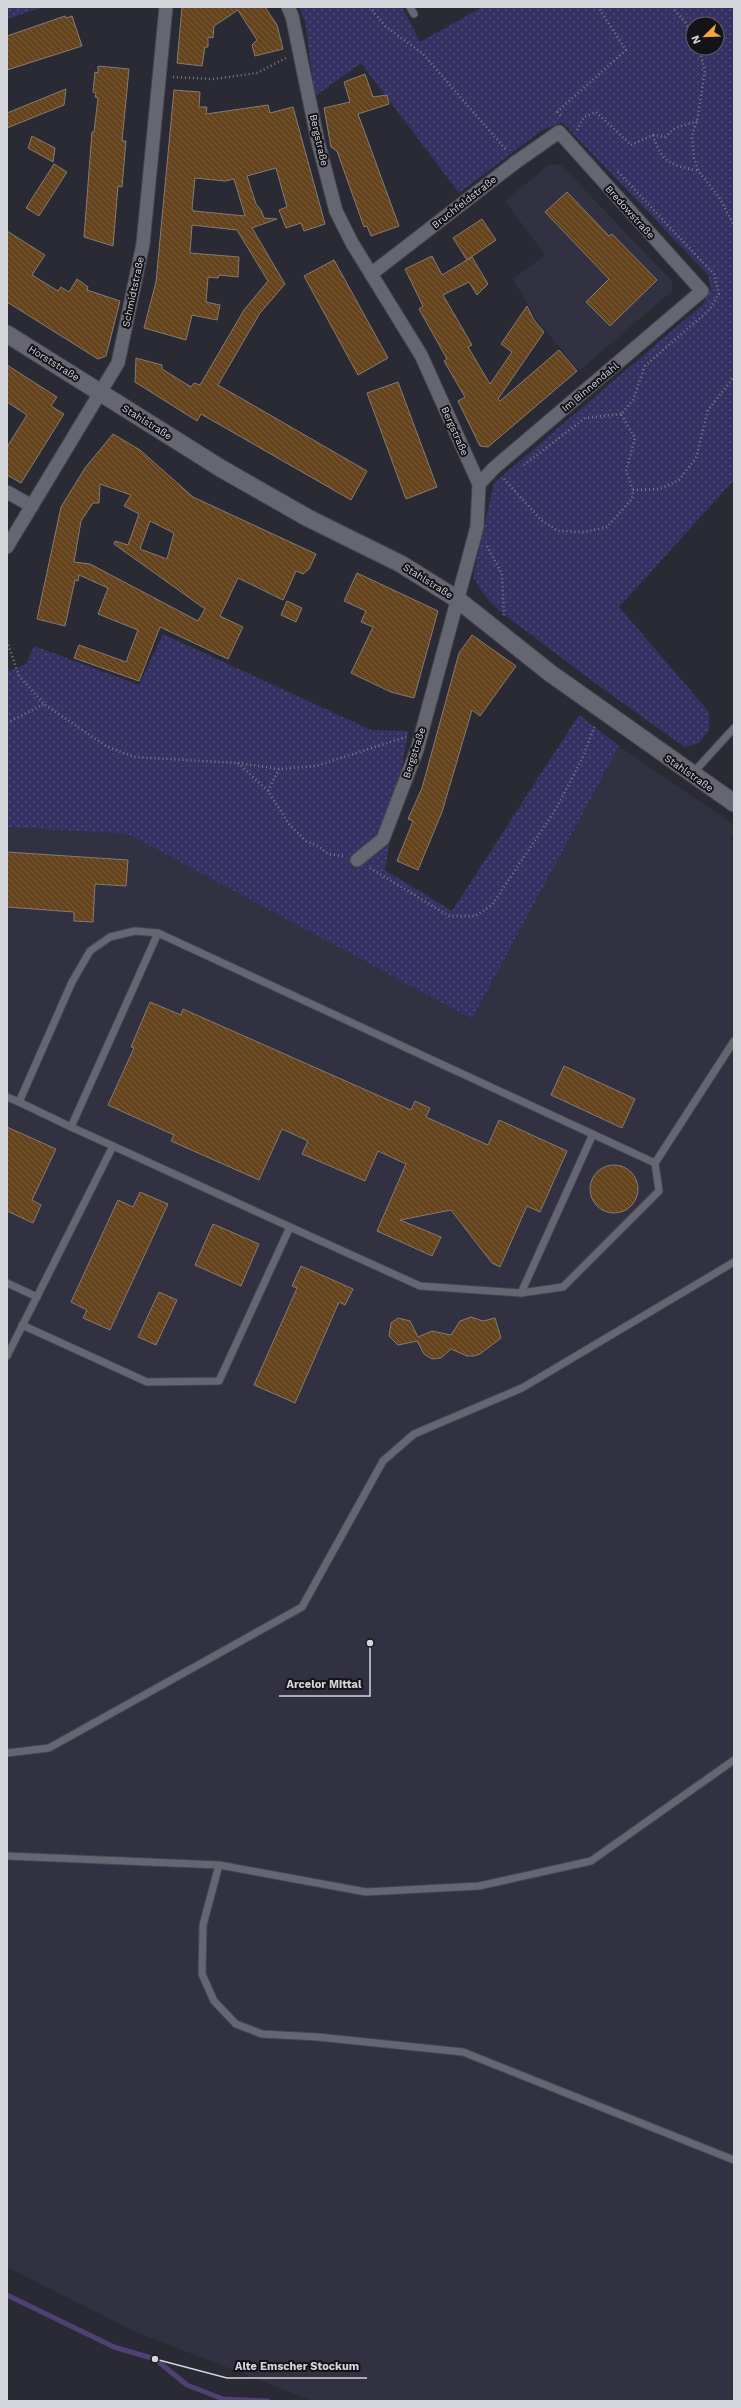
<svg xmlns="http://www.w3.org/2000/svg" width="741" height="2408" font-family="'Work Sans',sans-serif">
	<defs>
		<pattern id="park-dots" width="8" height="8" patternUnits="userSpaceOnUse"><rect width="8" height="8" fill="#363163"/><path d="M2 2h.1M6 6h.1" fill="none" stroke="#524e79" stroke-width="1.8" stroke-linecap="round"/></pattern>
		<pattern id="building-back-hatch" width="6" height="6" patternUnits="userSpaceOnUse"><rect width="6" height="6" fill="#65431d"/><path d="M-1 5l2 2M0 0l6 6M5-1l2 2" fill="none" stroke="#7a5d3d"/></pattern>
	</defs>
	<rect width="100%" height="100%" fill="#2a2a34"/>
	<!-- built -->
	<g fill="#313141">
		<path d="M550,164l11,1 111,116v10l-93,80 -43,-52 -23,-40 32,-24 -40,-54z"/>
		<path d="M619,746l115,79v7l-4,6 4,3v1560h-421l-177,-69 -129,-65v-1440l121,7 344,185z"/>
	</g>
	<!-- park -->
	<g fill="url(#park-dots)" fill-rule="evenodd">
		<path d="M7,7h42l-12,2 -30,10z"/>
		<path d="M299,7h103l18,35 63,-35h251v473l-115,127 90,105v18l-10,13 -14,4c-49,-34 -96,-68 -143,-104 -30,-24 -49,-30 -69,-66l21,-94 209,-179 8,-15 -3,-14 -146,-153 -21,9 -82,62 -98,-130 -46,33 -10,-75zM693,24h24v24h-24z"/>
		<path d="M163,634l208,96 37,1 -23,139 67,41 127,-196 40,31 -147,273 -344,-185 -121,-7v-162l3,6 16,-7 8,-18 105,39z"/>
	</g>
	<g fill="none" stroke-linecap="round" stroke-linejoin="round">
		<!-- stream -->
		<path stroke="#504073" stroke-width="5" d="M7,2295l107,52 41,12 32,26 36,14 45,2"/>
	</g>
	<!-- building -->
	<g fill="url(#building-back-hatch)" stroke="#857b72" fill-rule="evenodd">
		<path d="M182,7h83l12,18 6,24 -28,7 -3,-11 5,-5 -19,-30 -24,16 -1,12 -5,-1v10h-3l-3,19 -25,-3z"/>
		<path d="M65,16l1,2 6,-2 10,30 -75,24v-34z"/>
		<path d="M98,66l31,3 -7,72h4l-4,46 -4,-1 -5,60 -29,-9 8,-105h2l4,-34 -3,-1 1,-4 -3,-1 2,-20 3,1z"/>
		<path d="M365,74l8,23 14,-2 2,9 -31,10 41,112 -28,10 -4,-10 -3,1 -27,-76 -6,-4 -7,-39 26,-6 -6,-20z"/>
		<path d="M66,89l-2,16 -57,23v-15z"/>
		<path d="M174,90l26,2 -1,15h8l-1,7 62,-9 2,8 23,-6 32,117 -21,7 -3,-8 -15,5 -7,-18 8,-3 -11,-39 -29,8 9,28 5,6 3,8 13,1 -25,9 33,56 -25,29 -42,72 149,86 -16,29 -150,-86 -4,7 -62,-39 1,-24 26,7v4l29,18 3,-4 6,2 44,-75 24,-29 -31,-51 -45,-5 -2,28 49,4 -1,20 -19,-2 -1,3 -10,-1 -2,25 14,3 -3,15 -25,-5 -6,25 -42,-12 12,-46zM195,178l30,3 9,-2 11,37 -51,-5 -2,-2z"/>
		<path d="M32,136l23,12 -2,14 -25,-14z"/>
		<path d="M54,164l13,8 -28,44 -13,-8z"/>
		<path d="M567,192l42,44 3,-2 45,46 -47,46 -24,-24 23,-23 -64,-67z"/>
		<path d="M482,219l14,21 -29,20 -14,-22z"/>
		<path d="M7,231l38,24 -13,20 26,16 3,-4 8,5 8,-13 11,8 -1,3 33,11 -14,55 -8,3 -91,-57z"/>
		<path d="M432,256l10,19 30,-18 16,27 -11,11 -8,-13 -26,13 29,50 -4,2 22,37 22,-32 -11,-8 26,-38 7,14 10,12 -46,67 2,2 59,-51 18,21 -89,76 -8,-1 -22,-45 7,-4 -21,-36 3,-2 -28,-50 4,-3 -18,-37z"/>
		<path d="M334,260l54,98 -30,17 -54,-99z"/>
		<path d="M7,365l50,32 -6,9 13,8 -43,69 -14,-8v-28l20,-32 -20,-13z"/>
		<path d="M398,382l39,105 -31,12 -39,-106z"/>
		<path d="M113,434l27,16 53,47 123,57 -7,15 -6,5 -7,-3 -13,29 -45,-22 -18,38 23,11 -15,32 -68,-32 -21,54 -65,-23 5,-13 47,17 12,-32 -40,-16 10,-26 -29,-13 -1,6 -3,-1 -10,46 -28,-7 24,-112 24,-39zM100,484l31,11 -7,11 15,8 -11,31 -13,-4 -1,3 91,65 -7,12 -108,-57 -16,-2 7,-41 12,-18h6zM150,521l24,12 -7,26 -27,-10z"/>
		<path d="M357,573l81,38 -24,87 -23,-6 -40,-19 22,-46 -12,-5 5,-11 -22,-10z"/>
		<path d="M287,601l15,7 -6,14 -15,-7z"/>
		<path d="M472,635l44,31 -36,50 -8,-6 -30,102 -24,58 -21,-9 16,-40 -5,-2 14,-31 37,-135z"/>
		<path d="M7,852l121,8 -2,26 -31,-2 -2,38 -19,-1v-9l-67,-5z"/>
		<path d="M150,1002l31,13 2,-6 228,101 4,-9 15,7 -4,9 62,28 11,-25 68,31 -27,61 -13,-6 -27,61 -8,-4 -41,-53 -51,10 41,17 -9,19 -55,-25 29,-67 -28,-13 -13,30 -63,-27 6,-13 -26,-12 -23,51 -88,-39 3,-6 -66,-30 26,-57 -3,-1z"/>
		<path d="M564,1066l71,33 -13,29 -71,-33z"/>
		<path d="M7,1127l49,22 -24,51 9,5 -8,18 -26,-12z"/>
		<circle cx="614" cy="1189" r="24"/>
		<path d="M140,1192l28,12 -58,126 -27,-12 4,-8 -16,-8 47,-102 15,7z"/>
		<path d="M213,1224l46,20 -18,42 -46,-21z"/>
		<path d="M301,1266l52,23 -8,16 -6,-3 -44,101 -41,-18 43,-97 -5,-2z"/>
		<path d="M159,1292l18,8 -21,45 -18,-8z"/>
		<path d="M471,1317l12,4 12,-3 6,20 -21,16 -6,2h-7l-16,-7 -10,9 -9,1 -8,-5 -7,-13 -19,4 -9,-9 2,-13 7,-5 12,3 8,16 14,-6 19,4 9,-14z"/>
	</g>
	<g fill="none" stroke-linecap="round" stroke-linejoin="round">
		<!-- service casing -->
		<g stroke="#45454e" stroke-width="9">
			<g id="service">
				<path d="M410,7l4,7"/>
				<path d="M693,773l41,-45"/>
				<path d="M7,1097l12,5"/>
				<path d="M71,1127l-52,-25 53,-120 18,-31 20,-14 25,-6 23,2"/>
				<path d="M290,1227l130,59 101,7 72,-159"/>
				<path d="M7,1283l30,14"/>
				<path d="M521,1293l42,-6 96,-96 -4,-28"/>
				<path d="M22,1325l125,57 72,-1 71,-154 -177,-81"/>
				<path d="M7,1356l106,-210 -42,-19 87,-194 497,230 79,-122"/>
				<path d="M7,1753l42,-5 253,-141 81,-146 31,-27 108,-46 212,-126"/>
				<path d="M7,1856l212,9 147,27 113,-6 112,-25 143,-101"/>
				<path d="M219,1865l-16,60 -1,49 12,27 22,23 26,10 56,3 145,15 271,108"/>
			</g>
		</g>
		<!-- minor casing -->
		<g stroke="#45454e" stroke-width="15">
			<g id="minor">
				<path d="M288,7l4,9 26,126 18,69 16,32 69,112 58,129 -2,43 -60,223 -34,89 -26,21"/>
				<path d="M371,274l145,-112 43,-30 143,159 -208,177 -15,16"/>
				<path d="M7,492l25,14"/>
				<path d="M7,547l111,-184 25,-119 23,-237"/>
			</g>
		</g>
		<!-- tertiary casing -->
		<g stroke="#45454e" stroke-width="19">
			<path id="tertiary" d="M7,334l215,135 86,49 93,46 56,35 93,74 184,130"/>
		</g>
		<!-- path -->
		<g stroke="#7a7b83" stroke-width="2.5" stroke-dasharray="1 3" stroke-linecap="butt">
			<path d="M370,7l15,19 38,28 84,97"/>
			<path d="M672,7l13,15 8,15"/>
			<path d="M699,48l6,23 -8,50 -5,14 2,24 5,13 20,25 15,28"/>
			<path d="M173,77l41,2 43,-6 29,-15"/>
			<path d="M557,112l5,5"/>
			<path d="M557,112l69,-62 -28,-43"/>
			<path d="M577,130l7,-13 12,-5 35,33 22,-10 12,2 10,-9 22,-7"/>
			<path d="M653,135c9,29 19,30 46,36"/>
			<path d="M524,465l61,-47 36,-4"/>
			<path d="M504,479l37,41 17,11 26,1 23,-5 25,-28 1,-9 -7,-19 9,-33 -14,-24 12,-14 12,-34 64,-56 10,-16 -5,-20 -97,-103"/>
			<path d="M633,490l27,-1 19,-9 17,-22 12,-48 26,-33"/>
			<path d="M487,546l15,28 2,42"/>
			<path d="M7,641l12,35 25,28 62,42 28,11 104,6 41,6 37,-3 90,-29"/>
			<path d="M7,723l37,-19"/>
			<path d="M238,763l30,28 21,33 17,17 12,5 10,8 15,2"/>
			<path d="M268,791l11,-22"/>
			<path d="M370,868l79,48h26l17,-11 64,-96 26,-50 13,-34"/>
		</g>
		<!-- service -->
		<use href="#service" stroke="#666672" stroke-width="7"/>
		<!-- minor -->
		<use href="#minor" stroke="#666672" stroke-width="13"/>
		<!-- tertiary -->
		<use href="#tertiary" stroke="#666672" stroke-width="17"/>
	</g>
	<g text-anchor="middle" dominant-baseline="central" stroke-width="4" stroke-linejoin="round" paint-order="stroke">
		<!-- street labels -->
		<g font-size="10" fill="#d4d5db" stroke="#131318">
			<text transform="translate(319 140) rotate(77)">Bergstraße</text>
			<text transform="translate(464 202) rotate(-38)">Bruchfeldstraße</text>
			<text transform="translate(630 212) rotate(48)">Bredowstraße</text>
			<text transform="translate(133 292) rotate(-78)">Schmidtstraße</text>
			<text transform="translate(54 363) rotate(32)">Horststraße</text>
			<text transform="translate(590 387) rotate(-40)">Im Binnendahl</text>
			<text transform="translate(147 422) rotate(32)">Stahlstraße</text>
			<text transform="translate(455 431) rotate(66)">Bergstraße</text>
			<text transform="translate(428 581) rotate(32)">Stahlstraße</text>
			<text transform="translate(414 753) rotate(-72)">Bergstraße</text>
			<text transform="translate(689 773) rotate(35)">Stahlstraße</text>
		</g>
	</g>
	<!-- callouts -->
	<path fill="none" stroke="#d4d5db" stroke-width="1.5" d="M370 1643L370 1696H279M155 2359L227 2378H367"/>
	<g fill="#d4d5db" stroke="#131318" stroke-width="1.5">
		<circle cx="370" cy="1643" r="4"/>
		<circle cx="155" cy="2359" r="4"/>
	</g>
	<g font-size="11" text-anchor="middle" font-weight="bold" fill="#d4d5db" stroke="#131318" stroke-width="4" stroke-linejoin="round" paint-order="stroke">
		<text x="324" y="1688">Arcelor Mittal</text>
		<text x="297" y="2370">Alte Emscher Stockum</text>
	</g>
	<!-- border -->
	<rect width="741" height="2408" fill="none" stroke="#d4d5db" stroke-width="16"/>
	<!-- north arrow -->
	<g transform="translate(705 36) rotate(247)"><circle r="19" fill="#131318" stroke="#606166"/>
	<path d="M0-3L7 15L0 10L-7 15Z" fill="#f5a345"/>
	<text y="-6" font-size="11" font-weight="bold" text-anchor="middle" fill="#d4d5db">N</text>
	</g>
</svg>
